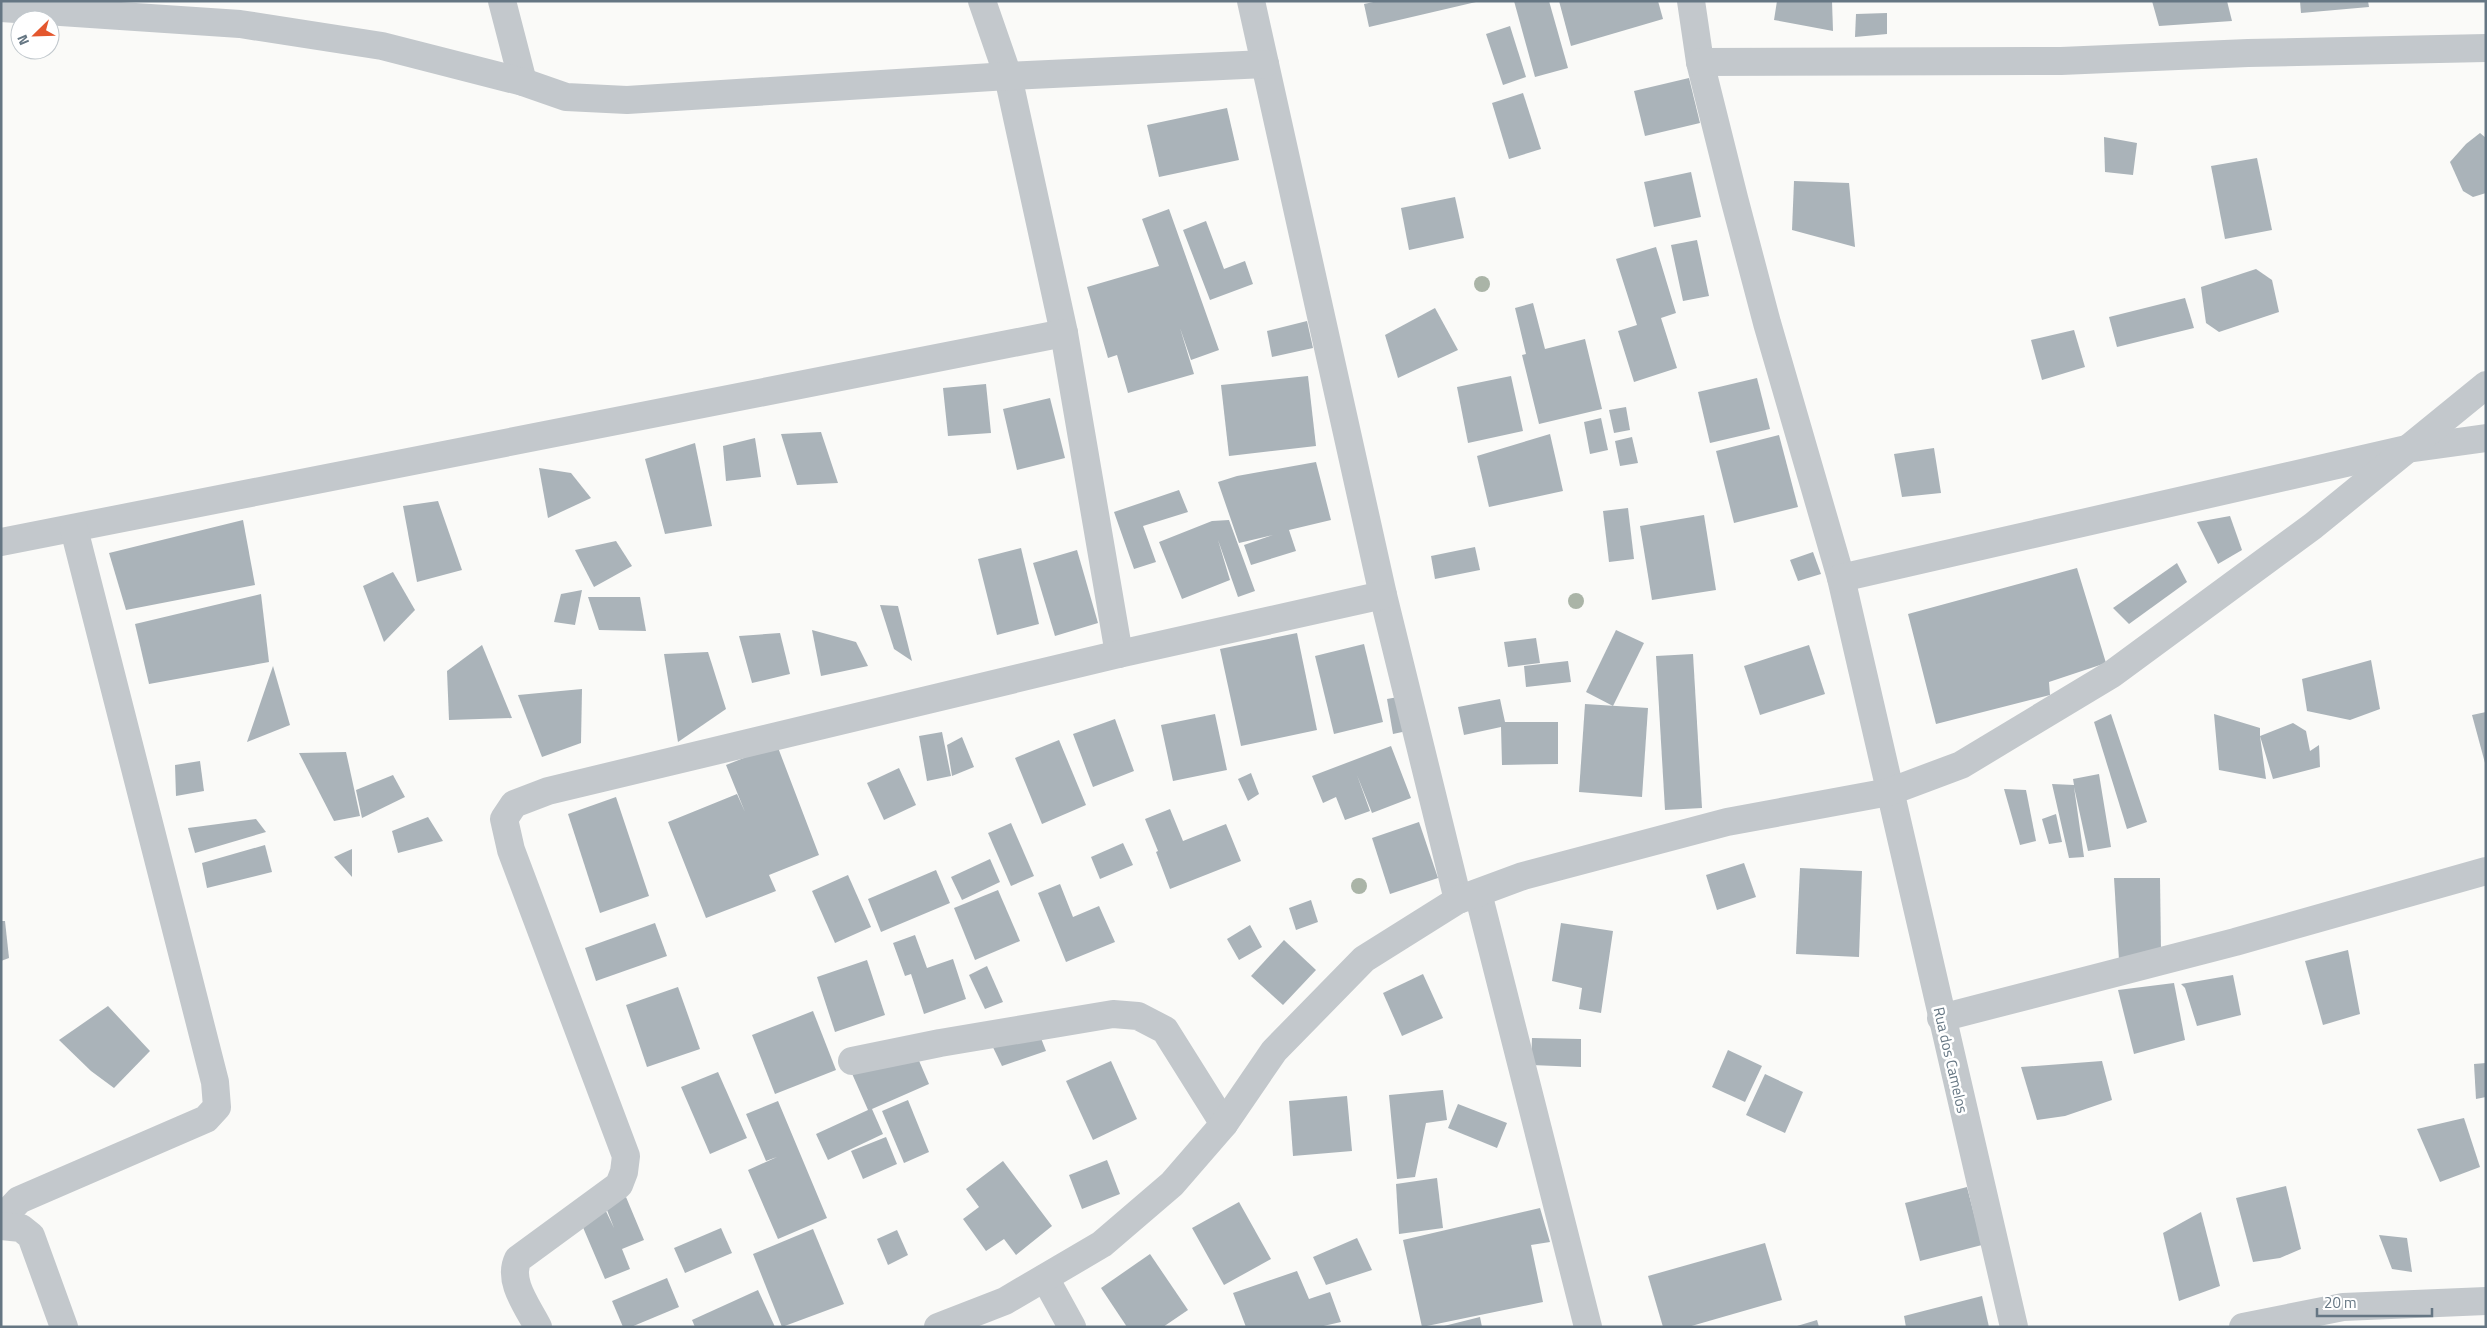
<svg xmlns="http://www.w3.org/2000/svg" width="2487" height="1328" font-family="'Titillium Web',sans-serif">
	<rect width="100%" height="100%" fill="#fafaf8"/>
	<!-- building -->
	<g fill="#aab3b9">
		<path d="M1378,1h98v1l-107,25 -5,-23z"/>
		<path d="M1514,1h35l19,67 -33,9z"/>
		<path d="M1559,1h99l5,18 -92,27z"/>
		<path d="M1777,1h55l1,30 -59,-11z"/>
		<path d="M2152,1h75l5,20 -73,5z"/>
		<path d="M2300,1h68l1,6 -68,6z"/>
		<path d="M1887,13v21l-32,3 1,-23z"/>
		<path d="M1510,26l16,51 -23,8 -17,-51z"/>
		<path d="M1689,78l11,45 -55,13 -11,-45z"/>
		<path d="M1523,93l18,56 -32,10 -17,-56z"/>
		<path d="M1227,108l12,52 -80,17 -12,-52z"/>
		<path d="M2480,133l6,5v55l-13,4 -10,-6 -13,-29 16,-18z"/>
		<path d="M2104,137l33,6 -4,32 -28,-3z"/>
		<path d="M2257,158l15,72 -47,9 -14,-73z"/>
		<path d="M1691,172l10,45 -47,10 -10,-45z"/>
		<path d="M1794,181l55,2 6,64 -63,-17z"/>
		<path d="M1455,197l9,41 -55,12 -8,-42z"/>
		<path d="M1169,209l50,141 -28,10 -11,-32 14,46 -66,19 -11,-38 -9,3 -21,-71 72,-21 -17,-47z"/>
		<path d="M1206,221l18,48 21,-8 8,23 -43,16 -27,-70z"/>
		<path d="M1697,240l12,56 -26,5 -12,-56z"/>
		<path d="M1656,247l20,66 -15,5 16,50 -43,14 -16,-51 19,-6 -21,-66z"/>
		<path d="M2256,269l16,11 7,32 -60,20 -13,-9 -5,-36z"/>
		<path d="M2185,298l9,30 -77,19 -8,-30z"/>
		<path d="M1533,303l12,46 40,-10 17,70 -63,15 -17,-69 4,-1 -11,-46z"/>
		<path d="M1435,308l23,42 -60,28 -13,-43z"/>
		<path d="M1307,321l6,27 -41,9 -5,-26z"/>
		<path d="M2074,330l11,37 -43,13 -11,-40z"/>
		<path d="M1308,376l8,70 -87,10 -8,-71z"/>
		<path d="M1511,376l12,55 -55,12 -11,-56z"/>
		<path d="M1757,378l13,51 -60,14 -12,-51z"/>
		<path d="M986,384l5,49 -43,3 -5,-48z"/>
		<path d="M1050,398l15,60 -48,12 -14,-61z"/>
		<path d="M1626,407l4,23 -16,3 -5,-23z"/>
		<path d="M1601,418l7,32 -18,4 -6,-32z"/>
		<path d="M821,432l17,51 -41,2 -16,-51z"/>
		<path d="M1550,434l13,57 -74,16 -12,-51z"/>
		<path d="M1779,435l19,72 -64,16 -18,-72z"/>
		<path d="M1632,437l6,26 -18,3 -5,-25z"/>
		<path d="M755,438l6,39 -35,4 -3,-35z"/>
		<path d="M695,443l17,83 -47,8 -20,-75z"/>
		<path d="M1934,448l7,45 -39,4 -8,-43z"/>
		<path d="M1316,462l15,58 -42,10 7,21 -45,14 -7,-20 29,-10 -34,8 -21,-61 19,-6z"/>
		<path d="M539,468l32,5 20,25 -43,20z"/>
		<path d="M1179,490l9,22 -45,14 13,36 -22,7 -20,-57z"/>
		<path d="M438,501l24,69 -45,12 -14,-76z"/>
		<path d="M1628,508l6,51 -25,3 -6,-51z"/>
		<path d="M1704,515l12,75 -64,10 -12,-74z"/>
		<path d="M2230,516l12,34 -24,14 -21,-42z"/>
		<path d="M243,520l12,65 -129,25 -17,-57z"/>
		<path d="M1229,520l26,71 -17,6 -20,-57 12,40 -48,19 -23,-57 53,-21z"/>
		<path d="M616,541l16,25 -38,21 -19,-37z"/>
		<path d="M1475,547l5,23 -45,9 -4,-23z"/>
		<path d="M1021,548l18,76 -42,11 -19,-76z"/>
		<path d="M1077,550l21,73 -43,13 -22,-73z"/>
		<path d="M1813,552l8,22 -23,7 -8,-21z"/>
		<path d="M2177,563l10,19 -58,42 -16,-16z"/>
		<path d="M2077,568l29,95 -57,19 1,13 -114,29 -28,-110z"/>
		<path d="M393,572l22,38 -31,32 -21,-56z"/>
		<path d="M582,590l-7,35 -21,-3 7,-28z"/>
		<path d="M261,594l8,68 -120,22 -14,-60z"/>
		<path d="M588,597h52l6,34 -47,-1z"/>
		<path d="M880,605l18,1 14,55 -18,-12z"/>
		<path d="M812,630l44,12 12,24 -47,10z"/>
		<path d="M1616,630l28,13 -31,63 -27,-14z"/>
		<path d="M780,633l10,41 -38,9 -13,-47z"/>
		<path d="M1297,633l20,97 -76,16 -21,-97z"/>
		<path d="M1536,638l4,25 -32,4 -4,-25z"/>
		<path d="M1364,644l19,78 -49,12 -19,-78z"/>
		<path d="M482,645l30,73 -63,2 -2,-49z"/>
		<path d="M1809,645l16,49 -65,21 -16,-49z"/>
		<path d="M708,652l18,57 -48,33 -14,-88z"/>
		<path d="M1693,654l9,154 -37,2 -9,-154z"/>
		<path d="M2371,660l9,49 -30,11 -43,-9 -5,-32z"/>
		<path d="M1568,661l3,21 -45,5 -2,-21z"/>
		<path d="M273,666l17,59 -43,17z"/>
		<path d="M582,689l-1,54 -39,14 -24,-62z"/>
		<path d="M1409,695l7,34 -23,5 -6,-35z"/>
		<path d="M1500,699l5,23h53v42l-56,1 -1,-38 -37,8 -6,-28z"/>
		<path d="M1585,704l63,4 -6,89 -63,-5z"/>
		<path d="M2486,712v50l-1,1 -13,-48z"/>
		<path d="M1215,714l12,56 -54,11 -12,-56z"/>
		<path d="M2111,714l36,108 -20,7 -33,-107z"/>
		<path d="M2214,714l46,14v8l33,-13 13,8 4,20 9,-6 1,22 -47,12 -13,-43 6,43 -47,-9z"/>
		<path d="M1115,719l19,52 -41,16 -20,-53z"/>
		<path d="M942,732l9,44 -24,5 -8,-45z"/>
		<path d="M962,737l12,30 -22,9 -5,-31z"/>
		<path d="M1059,740l27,65 -44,19 -27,-66z"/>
		<path d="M777,745l42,110 -50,20 7,16 -70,27 -38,-96 69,-28 8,18 -19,-47z"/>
		<path d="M1391,746l20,52 -39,15 -15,-38 13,36 -25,9 -9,-23 -13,6 -11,-27z"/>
		<path d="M346,752l14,64 -26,5 -35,-68z"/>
		<path d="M200,761l4,30 -28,5 -1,-31z"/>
		<path d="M899,768l17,37 -32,15 -17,-37z"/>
		<path d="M1251,773l8,21 -11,7 -10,-22z"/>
		<path d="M2099,774l12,73 -23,4 -14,-64 10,70 -15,1 -17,-74 22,1 -1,-6z"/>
		<path d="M393,775l12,22 -43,21 -6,-28z"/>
		<path d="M2004,789l22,1 10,51 -16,4z"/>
		<path d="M616,797l33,99 -49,17 -32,-99z"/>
		<path d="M1170,809l13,32 43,-17 15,37 -71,28 -14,-37 2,-1 -13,-32z"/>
		<path d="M2056,814l6,28 -13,2 -7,-25z"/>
		<path d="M428,817l15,24 -45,12 -6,-22z"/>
		<path d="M256,819l10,13 -71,21 -7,-25z"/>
		<path d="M1419,822l19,56 -48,16 -18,-56z"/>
		<path d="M1011,823l23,53 -23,10 -23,-53z"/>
		<path d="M1123,843l10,22 -33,14 -9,-22z"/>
		<path d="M265,845l7,27 -65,16 -5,-25z"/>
		<path d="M352,849v28l-18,-20z"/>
		<path d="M990,859l10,23 -38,18 -11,-23z"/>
		<path d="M1744,863l12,34 -39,13 -11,-35z"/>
		<path d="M1800,868l62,3 -3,86 -63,-3z"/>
		<path d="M936,870l14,33 -69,29 -13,-33z"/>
		<path d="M848,875l23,52 -36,16 -23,-52z"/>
		<path d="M2114,878h46l1,73 -42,9z"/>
		<path d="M1060,884l13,33 26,-11 16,36 -49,20 -28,-69z"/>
		<path d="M998,890l22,51 -45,19 -21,-52z"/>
		<path d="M1311,900l7,22 -22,8 -7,-22z"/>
		<path d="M1,921h4l4,37 -8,3z"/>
		<path d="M655,923l12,33 -71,25 -11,-33z"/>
		<path d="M1561,923l52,8 -12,82 -22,-4 3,-21 -30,-7z"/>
		<path d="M1250,925l12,22 -23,13 -12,-21z"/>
		<path d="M915,935l12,33 26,-9 13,40 -42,15 -13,-40 -6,2 -12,-33z"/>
		<path d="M1284,940l32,30 -33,35 -32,-29z"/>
		<path d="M2348,950l12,64 -37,11 -18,-64z"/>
		<path d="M867,960l18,55 -50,17 -18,-55z"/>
		<path d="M987,966l16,36 -18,7 -16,-34z"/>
		<path d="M1423,974l20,44 -41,18 -19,-43z"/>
		<path d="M2233,975l8,40 -44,11 -12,-38 -4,-4z"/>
		<path d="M2174,983l11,57 -51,14 -16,-64z"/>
		<path d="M678,987l22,62 -53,18 -21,-62z"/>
		<path d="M108,1006l42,45 -36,37 -23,-17 -32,-31z"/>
		<path d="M813,1011l23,59 -61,24 -23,-59z"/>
		<path d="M1037,1028l9,23 -44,15 -13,-27z"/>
		<path d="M1532,1038l49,1v28l-50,-2z"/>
		<path d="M911,1042l18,42 -57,25 11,25 -55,26 -12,-26 52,-24 -18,-41z"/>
		<path d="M1728,1050l34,16 -17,36 -33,-15z"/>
		<path d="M1111,1061l26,58 -44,21 -27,-59z"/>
		<path d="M2102,1061l10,39 -47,16 -28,4 -16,-53z"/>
		<path d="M2486,1063v34l-10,2 -2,-35z"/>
		<path d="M718,1072l29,66 -37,16 -29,-67z"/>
		<path d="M1765,1074l38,18 -18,41 -39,-18z"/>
		<path d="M1443,1090l4,30 -21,3 -11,54 -18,2 -8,-84z"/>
		<path d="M1347,1096l5,55 -59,5 -4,-55z"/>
		<path d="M908,1100l21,52 -25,11 -22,-52z"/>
		<path d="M778,1101l49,117 -49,21 -30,-69 29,-13 -11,4 -20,-47z"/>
		<path d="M1458,1104l49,19 -10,25 -49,-20z"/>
		<path d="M2464,1118l16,49 -40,15 -23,-53z"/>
		<path d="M886,1137l11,27 -34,15 -12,-28z"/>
		<path d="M1107,1160l13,34 -38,15 -13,-34z"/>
		<path d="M1003,1161l49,65 -36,29 -12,-16 -18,12 -23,-32 16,-12 -13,-18z"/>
		<path d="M1437,1178l6,50 -44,6 -3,-50z"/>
		<path d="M2286,1186l15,63 -21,9 -27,4 -17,-64z"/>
		<path d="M1967,1187l15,58 -62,16 -15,-58z"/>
		<path d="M626,1197l18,43 -22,9 8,20 -25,10 -26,-61 25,-11 10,21 -9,-23z"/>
		<path d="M1239,1202l32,57 -47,26 -32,-57z"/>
		<path d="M1540,1208l10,34 -19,3 12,57 -121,25 -19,-87z"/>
		<path d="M2201,1212l19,74 -41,15 -16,-68z"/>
		<path d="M721,1228l11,25 -47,20 -11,-25z"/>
		<path d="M813,1229l31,75 -62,23 -29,-73z"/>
		<path d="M897,1230l11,25 -20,10 -11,-26z"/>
		<path d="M2379,1235l28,3 5,34 -20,-3z"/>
		<path d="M1357,1238l15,32 -46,15 -13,-28z"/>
		<path d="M1765,1243l17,57 -94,27h-25l-15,-51z"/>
		<path d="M1150,1254l38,56 -25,17h-36l-26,-39z"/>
		<path d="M1297,1271l12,28 21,-7 11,30 -22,5h-73l-13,-34z"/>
		<path d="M667,1278l12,29 -48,20h-8l-11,-26z"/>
		<path d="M758,1290l17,37h-80l-3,-7z"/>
		<path d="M1982,1296l7,31h-83l-2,-11z"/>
		<path d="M1480,1317l2,10h-38v-1z"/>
		<path d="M1817,1320l2,7h-22v-1z"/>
	</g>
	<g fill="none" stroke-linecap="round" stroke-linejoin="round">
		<!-- street -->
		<g stroke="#c3c8cc" stroke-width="28">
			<path d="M502,1l21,81"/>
			<path d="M982,1l26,75 56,257 55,321"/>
			<path d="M1251,1l132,594 75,305"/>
			<path d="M1691,1l9,61 34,136 33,125 74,255 173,749"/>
			<path d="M1,8l239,16 142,22 141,36 43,15 61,3 381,-24 257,-12"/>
			<path d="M1700,62l361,-1 187,-8 238,-5"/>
			<path d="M1,542l1063,-209"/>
			<path d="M1841,578l566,-129 79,-11"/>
			<path d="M1478,893l110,434"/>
			<path d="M1941,1018l294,-76 251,-71"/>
			<path d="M852,1061l88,-18 173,-29 25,2 27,14 59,94"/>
			<path d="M1,1219l18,-19 187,-81 11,-12 -2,-25 -141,-553"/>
			<path d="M1,1226l20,2 10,8 33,91"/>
			<path d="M1045,1278l27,49"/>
			<path d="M538,1327c-10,-20 -31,-46 -20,-68l101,-74 5,-13 2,-16 -115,-306 -7,-31 10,-15 34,-13 571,-137 264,-59"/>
			<path d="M938,1327l67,-26 97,-57 70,-60 52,-60 50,-73 90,-92 94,-59 65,-24 204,-54 162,-30 72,-27 151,-91 201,-148 173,-141"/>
			<path d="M2243,1327l100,-20 143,-6"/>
		</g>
	</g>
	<!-- trees -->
	<g fill="#aab4a7">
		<circle cx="1482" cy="284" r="8"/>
		<circle cx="1576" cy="601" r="8"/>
		<circle cx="1359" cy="886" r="8"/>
	</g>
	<g text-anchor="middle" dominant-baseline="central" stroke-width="5" stroke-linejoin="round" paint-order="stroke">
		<!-- street labels -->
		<g font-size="15" fill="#657683" stroke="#fff">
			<text transform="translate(1951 1060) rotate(77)">Rua dos Camelos</text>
		</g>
	</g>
	<!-- border -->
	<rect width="2487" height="1328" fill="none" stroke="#657683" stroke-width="5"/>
	<!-- north arrow -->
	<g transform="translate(35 35) rotate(247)"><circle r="24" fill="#ffffff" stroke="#c1c8cd"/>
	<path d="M0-4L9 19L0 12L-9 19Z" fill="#e4572e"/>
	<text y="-8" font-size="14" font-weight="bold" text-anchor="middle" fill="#657683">N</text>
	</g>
	<!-- scale -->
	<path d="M2317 1308v8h115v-8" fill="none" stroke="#657683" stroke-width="2.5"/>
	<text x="2324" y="1308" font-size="15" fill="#657683" stroke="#ffffff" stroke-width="4" paint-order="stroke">20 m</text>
</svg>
